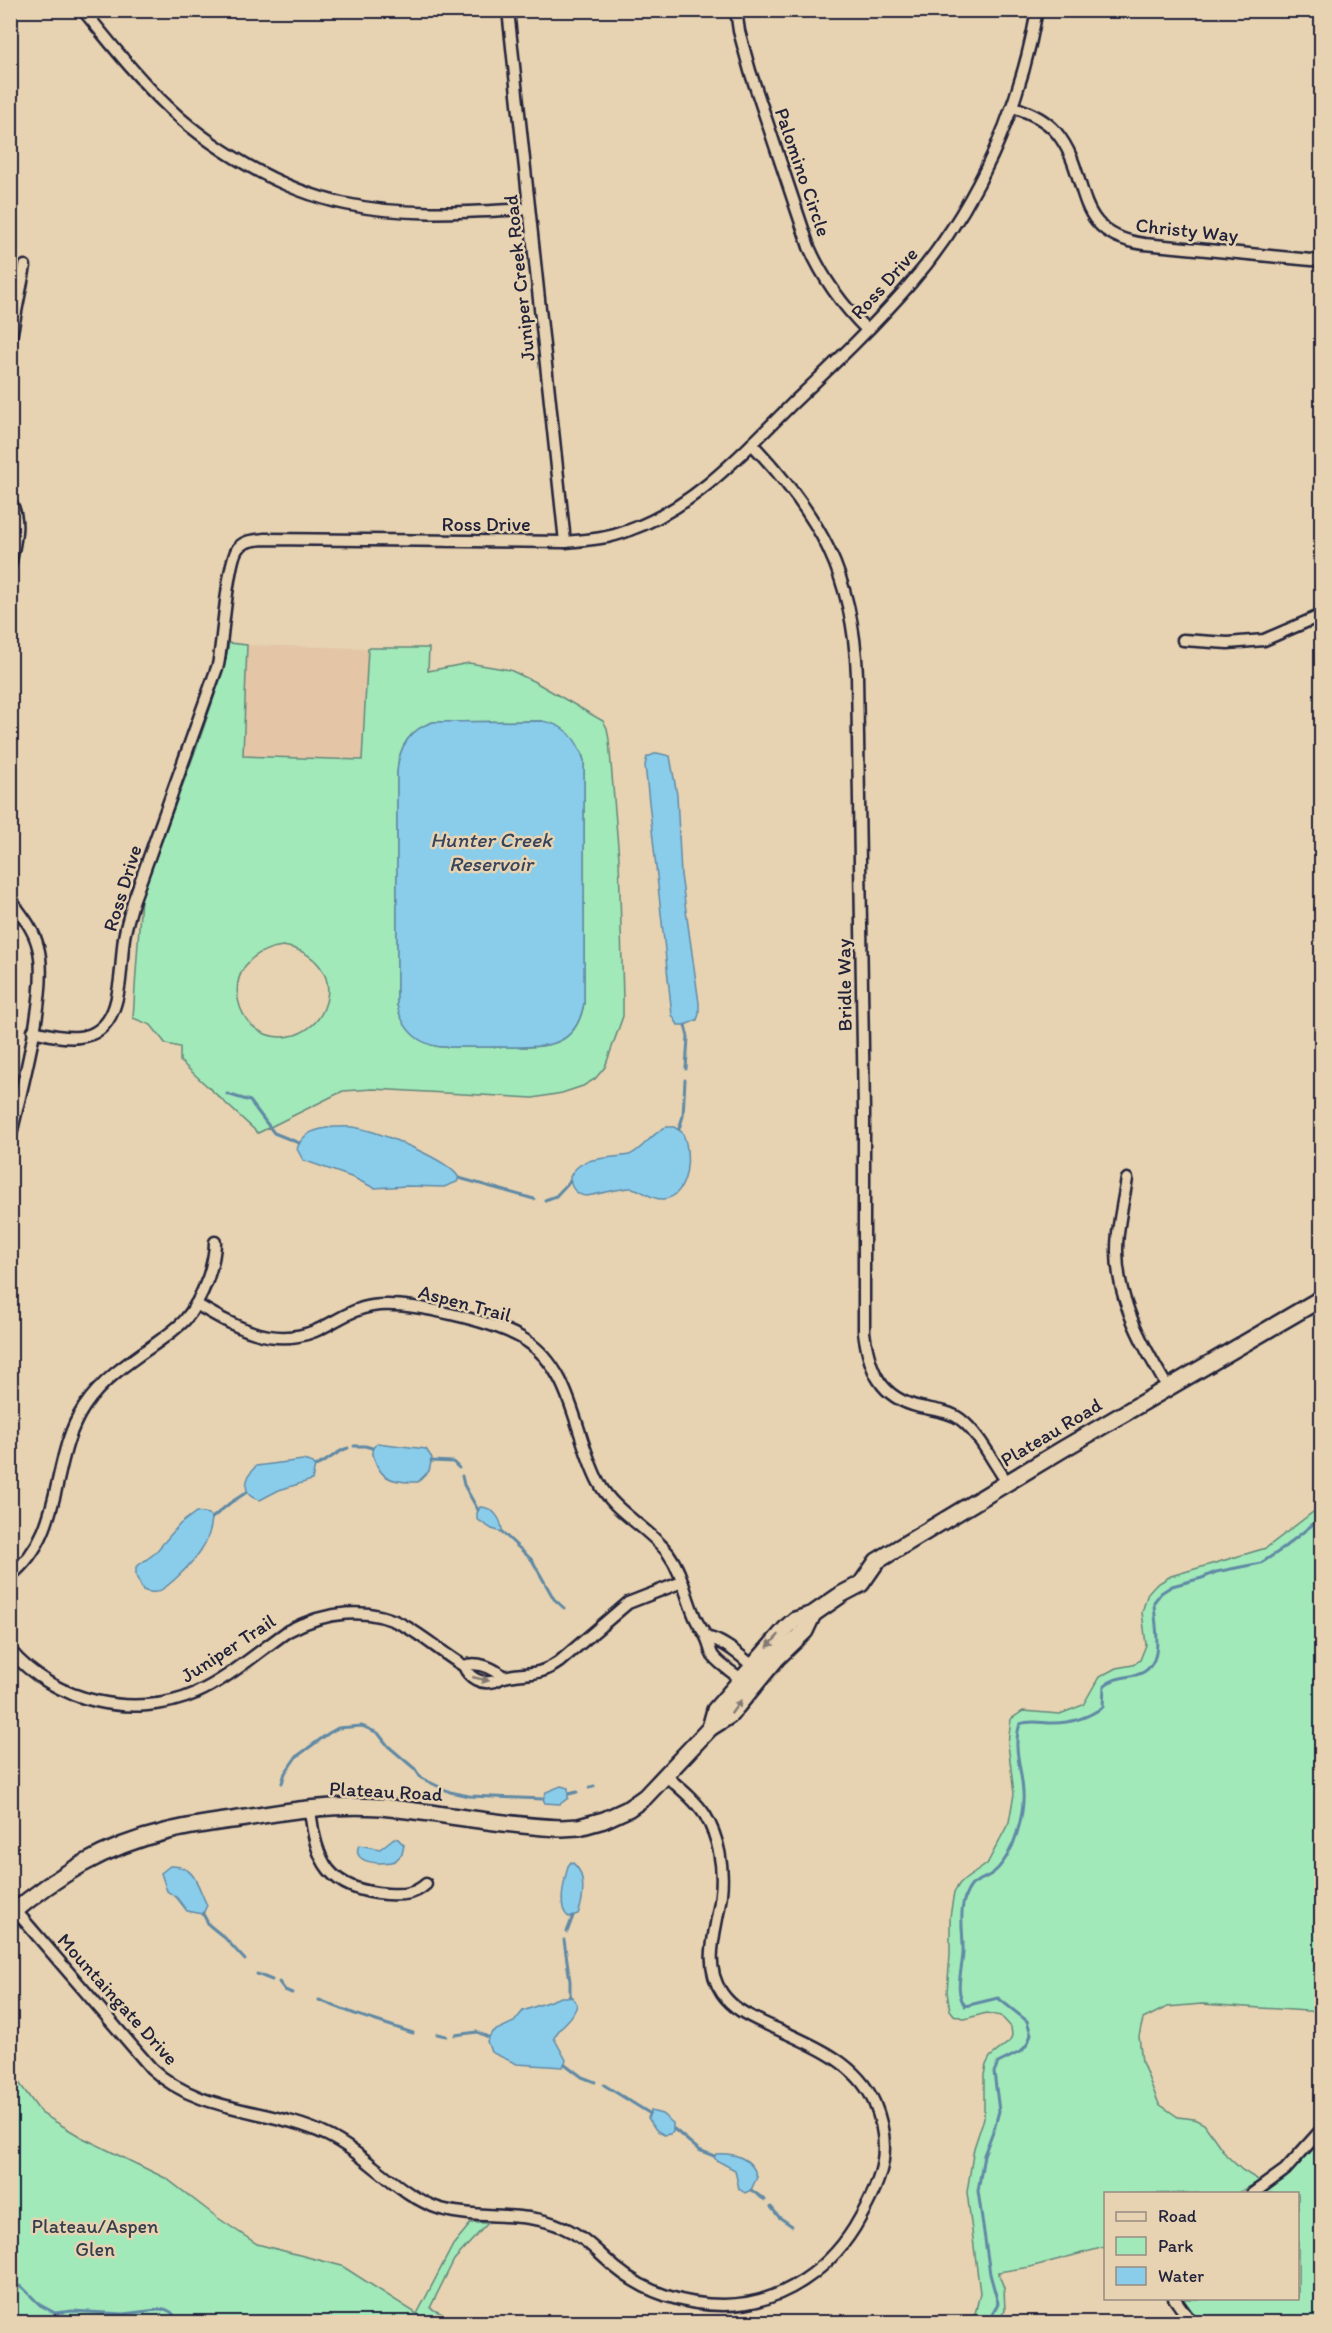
<svg xmlns="http://www.w3.org/2000/svg" width="1332" height="2333" font-family="Itim,sans-serif">
	<rect width="100%" height="100%" fill="#e7d3b1"/>
	<filter id="ink" filterUnits="userSpaceOnUse"><feTurbulence type="fractalNoise" baseFrequency=".0167" numOctaves="2"/><feDisplacementMap in="SourceGraphic" scale="12" xChannelSelector="R" yChannelSelector="G"/><feConvolveMatrix kernelMatrix="1 2 1 2 8 2 1 2 1" color-interpolation-filters="sRGB"/></filter>
	<g filter="url(#ink)">
		<!-- built -->
		<path fill="#e4c6a7" d="M247,645l121,3 -6,112 -120,-4z"/>
		<!-- green -->
		<g fill="#a1e9b8" stroke="#62867a" stroke-width="1.5" fill-rule="evenodd">
			<path d="M229,643l18,2 -4,111 119,4 6,-112h61l-1,23 41,-8 41,7 25,12 68,39 4,7 2,12 10,118 4,141v17l-18,51 -10,12 -12,7 -21,7 -29,5 -160,-9 -30,2 -85,42 -78,-72v-14l-14,-3 -15,-19 -18,-7 8,-121 58,-156 24,-70zM542,721l40,32 2,8v242c-8,47 -40,44 -79,44 -22,0 -44,0 -65,0 -25,-5 -36,-18 -43,-42v-231c1,-25 11,-44 36,-52zM283,946c31,5 54,29 41,62 -5,13 -15,22 -29,27 -60,17 -87,-79 -12,-89z"/>
			<path d="M1321,1506v506l-119,-8 -35,3 -24,12 -4,17 3,26 17,42 19,13 16,2 10,5 22,31 16,15 18,11 -22,12 -132,1 -1,53 -75,20 -32,5 6,16 1,23 -10,11h-28l8,-8 5,-21 -13,-101 7,-44 10,-30v-43l2,-10 4,-8 20,-16 2,-6 -1,-8 -10,-11 -15,-3 -21,6 -11,-4 -4,-5 -3,-18 3,-37v-38l4,-25 6,-9 27,-19 22,-42 5,-28 -6,-50 3,-25 12,-8 37,3 23,-9 16,-28 17,-9 17,-3 7,-5 6,-15 -4,-33 6,-19 6,-7 17,-10 95,-28z"/>
			<path d="M12,2073l29,40 40,24 86,42 51,39 39,26 85,22 75,48 36,-69 18,-22h17l-34,37 -24,48 29,14h-448l-1,-248z"/>
			<path d="M1321,2141v181h-121l-17,-23 115,-1v-104l-35,-1 22,-14z"/>
		</g>
		<!-- water -->
		<g fill="#8acdeb" stroke="#6089a5" stroke-width="1.5">
			<path d="M542,721c22,3 36,18 42,40v242c-8,45 -38,44 -75,44 -21,0 -42,0 -62,0 -27,0 -44,-16 -50,-42v-231c1,-25 11,-44 36,-52z"/>
			<path d="M657,753l13,3 7,39 4,80 18,128v11l-2,6 -12,5h-7l-6,-10 -27,-250 2,-8z"/>
			<path d="M334,1127c7,0 16,-1 24,1 21,4 92,32 101,50l-2,4 -13,5 -37,-1 -33,2 -20,-10 -51,-18 -6,-11c5,-17 20,-20 37,-22z"/>
			<path d="M666,1127h8l8,5c10,18 8,66 -19,67 -12,1 -20,-9 -31,-11 -9,-1 -34,7 -46,8 -10,-1 -16,-9 -16,-19 9,-22 41,-18 59,-22 11,-3 24,-23 37,-28z"/>
			<path d="M377,1443l49,6 6,9 -3,13 -11,11c-28,1 -41,-4 -46,-33z"/>
			<path d="M303,1460l10,3 2,3 -3,14 -33,10 -19,10c-20,-4 -15,-23 -4,-34z"/>
			<path d="M480,1507c13,0 22,12 22,25l-10,-3 -15,-10v-6z"/>
			<path d="M196,1512l13,2 3,4c-1,12 -4,22 -11,32 -7,11 -33,39 -45,42 -5,1 -9,0 -13,-2l-7,-14v-9l18,-13 26,-30z"/>
			<path d="M561,1786l7,2v10l-8,6 -15,-1 -2,-4 3,-7z"/>
			<path d="M394,1838l4,1 6,6 -2,9 -7,7c-12,4 -45,3 -36,-16l21,4z"/>
			<path d="M571,1862c16,9 13,37 7,52l-9,3c-13,-8 -4,-38 -1,-51z"/>
			<path d="M170,1866c26,-1 27,20 37,39l-4,9 -16,-3 -10,-13 -10,-7 -6,-18z"/>
			<path d="M561,1997h11l5,7c-2,14 -17,21 -23,34l12,22 -3,7 -46,-3 -26,-12 -4,-11 5,-9 22,-10 9,-11z"/>
			<path d="M651,2111l11,3 11,9v9l-3,2 -6,1 -8,-5 -8,-12z"/>
			<path d="M716,2154c18,-1 37,4 41,23l-6,13 -6,3 -6,-4 -4,-19 -19,-10 -2,-3z"/>
		</g>
		<g fill="none" stroke-linecap="round" stroke-linejoin="round">
			<!-- stream -->
			<g stroke="#6089a5" stroke-width="3">
				<path d="M685,1025l3,12 -2,32"/>
				<path d="M227,1094l23,7 24,32 25,10"/>
				<path d="M679,1129l4,-13 2,-36"/>
				<path d="M459,1178l75,21"/>
				<path d="M545,1200l11,-4 14,-15"/>
				<path d="M354,1446h11l7,2"/>
				<path d="M431,1461l22,1 6,6"/>
				<path d="M315,1466c13,-4 20,-14 33,-18"/>
				<path d="M462,1476l2,9 14,25"/>
				<path d="M212,1518l18,-15 17,-11"/>
				<path d="M502,1532l30,28 22,39 10,9"/>
				<path d="M282,1783l3,-10 11,-16 33,-24 9,-5 24,-2 16,7 10,13 27,23 6,9 29,14 19,4 74,3"/>
				<path d="M589,1788l5,-2"/>
				<path d="M569,1794l8,-2"/>
				<path d="M203,1914l6,11 16,13 20,22"/>
				<path d="M567,1932l6,-16"/>
				<path d="M564,1940l6,41v16"/>
				<path d="M257,1974l15,6"/>
				<path d="M279,1982l6,8 7,3"/>
				<path d="M319,2000l36,14 58,19"/>
				<path d="M437,2034l9,2"/>
				<path d="M455,2035l22,-3 11,5"/>
				<path d="M565,2064l17,13 13,5"/>
				<path d="M604,2085l45,28"/>
				<path d="M674,2129l25,21 15,6"/>
				<path d="M751,2190l14,10"/>
				<path d="M771,2207l8,10 13,9"/>
				<path d="M10,2284l12,3 18,18 15,8 17,-2 51,3 42,-5 6,3 9,10"/>
				<path d="M991,2317l7,-14 -8,-29 -12,-83 6,-36 11,-29 4,-15 -5,-39 4,-9 24,-12 6,-8 3,-9 -4,-13 -29,-23 -33,8c-11,-16 -3,-34 -2,-53 1,-22 -7,-47 8,-67 4,-5 13,-7 19,-11 13,-8 23,-28 27,-42 4,-13 7,-27 6,-41 -1,-23 -11,-45 -3,-68 11,-4 21,-1 33,-1 18,0 36,-6 50,-16l1,-21c10,-9 22,-8 35,-12 28,-10 15,-50 15,-72l7,-9 11,-7 30,-8 14,-6 45,-9 17,-11 44,-35"/>
			</g>
			<!-- street casing -->
			<g stroke="#22223b" stroke-width="15">
				<g id="street">
					<path d="M83,10c25,30 50,63 78,90 46,47 121,91 185,104 60,13 123,8 183,5"/>
					<path d="M508,10l57,532"/>
					<path d="M736,10l3,21 11,40 59,176c14,32 33,58 58,83"/>
					<path d="M1013,107c16,5 32,12 43,25 37,44 12,101 88,112l178,17"/>
					<path d="M10,342l15,-76"/>
					<path d="M752,444c68,72 101,131 105,231l7,437v220c5,38 16,66 56,75 14,3 29,4 40,12 20,15 33,44 47,63"/>
					<path d="M10,501c12,19 4,44 0,65"/>
					<path d="M1183,640l45,3 36,-3 58,-25"/>
					<path d="M10,899c11,15 24,30 28,48 12,42 -18,146 -28,192"/>
					<path d="M33,1031c14,3 31,8 46,6 46,-4 40,-66 45,-99 2,-13 6,-24 9,-36l85,-237c5,-23 9,-107 21,-118 7,-7 17,-7 26,-8l300,3c21,-2 42,-3 62,-11 67,-23 118,-80 167,-129 40,-38 81,-77 117,-119 66,-76 109,-174 126,-273"/>
					<path d="M1127,1179c-3,18 -7,36 -9,54 -7,58 22,107 50,155"/>
					<path d="M196,1304c36,21 75,45 119,27 19,-8 36,-22 57,-25 35,-6 124,16 153,34 49,31 49,96 74,143 16,30 48,43 69,70 14,19 17,41 26,62 3,9 10,16 13,24 3,6 2,11 6,17 7,9 19,16 28,23l5,2"/>
					<path d="M10,1576c56,-45 39,-116 74,-169 18,-27 45,-45 71,-63 10,-7 20,-14 29,-23 11,-12 18,-27 24,-43 4,-12 7,-23 7,-36"/>
					<path d="M707,1638c12,0 42,22 48,33"/>
					<path d="M10,1650c43,52 125,70 186,43 29,-12 66,-44 92,-62 36,-19 80,-26 117,-5 21,12 39,28 59,40 5,12 17,19 31,15 3,-1 5,-3 9,-4 22,-6 32,1 55,-15l69,-59 54,-21"/>
					<path d="M464,1666c14,-5 29,2 40,11"/>
					<path d="M310,1808c5,54 19,82 77,86 15,1 27,1 39,-10"/>
					<path d="M16,1911l135,157c50,47 119,39 176,67 40,19 73,62 114,74 39,11 84,1 121,18 22,9 36,26 54,41 30,25 69,37 107,37 59,0 110,-37 137,-87 23,-40 33,-71 14,-116 -19,-43 -69,-60 -108,-78 -17,-8 -33,-15 -44,-31 -21,-30 -4,-67 -1,-99 3,-27 -2,-56 -16,-79 -10,-15 -25,-27 -39,-39"/>
					<path d="M1252,2194l33,-24 37,-41"/>
					<path d="M1174,2298l17,24"/>
				</g>
			</g>
			<!-- secondary casing -->
			<g stroke="#22223b" stroke-width="20">
				<g id="secondary">
					<path d="M710,1728l5,-18 73,-84 7,-6 18,-6 29,-20 19,-10 16,-23 186,-112 259,-151"/>
					<path d="M10,1915c46,-39 95,-69 155,-83 26,-7 54,-10 81,-14 45,-8 89,-14 135,-11 61,6 121,19 181,21l17,-1 25,-7 24,-11 17,-12 65,-69 19,-12 48,-58 28,-27 8,-17"/>
				</g>
			</g>
			<!-- street -->
			<use href="#street" stroke="#e7d3b1" stroke-width="10"/>
			<!-- secondary -->
			<use href="#secondary" stroke="#e7d3b1" stroke-width="15"/>
		</g>
		<!-- one-way arrows -->
		<defs><path id="oneway-solid" d="M-6-.8H1V-3.2L6.5 0L1 3.2V.8H-6Z" transform="scale(1.5)"/></defs>
		<g fill="#847a76">
			<use href="#oneway-solid" transform="translate(773 1641) rotate(133)"/>
			<use href="#oneway-solid" transform="translate(481 1679) rotate(13)"/>
			<use href="#oneway-solid" transform="translate(736 1707) rotate(-54)"/>
		</g>
	</g>
	<g text-anchor="middle" dominant-baseline="central" stroke-width="5" stroke-linejoin="round" paint-order="stroke">
		<!-- street labels -->
		<g font-size="20" fill="#22223b" stroke="#e7d3b1">
			<text transform="translate(803 172) rotate(71)">Palomino Circle</text>
			<text transform="translate(1187 230) rotate(6)">Christy Way</text>
			<text transform="translate(519 278) rotate(-96)">Juniper Creek Road</text>
			<text transform="translate(884 283) rotate(-48)">Ross Drive</text>
			<text x="486" y="524">Ross Drive</text>
			<text transform="translate(122 888) rotate(-73)">Ross Drive</text>
			<text transform="translate(844 985) rotate(-91)">Bridle Way</text>
			<text transform="translate(465 1303) rotate(15)">Aspen Trail</text>
			<text transform="translate(1051 1432) rotate(-31)">Plateau Road</text>
			<text transform="translate(228 1648) rotate(-33)">Juniper Trail</text>
			<text transform="translate(386 1791) rotate(3)">Plateau Road</text>
			<text transform="translate(118 1999) rotate(48)">Mountaingate Drive</text>
		</g>
		<!-- park labels -->
		<g font-size="20" fill="#35404e" stroke="#e7d3b1">
			<text x="95" y="2226">Plateau/Aspen<tspan x="95" dy="23">Glen</tspan></text>
		</g>
		<!-- water labels -->
		<g font-size="21" font-style="italic" fill="#37445e" stroke="#e7d3b1">
			<text x="491" y="839">Hunter Creek<tspan x="491" dy="24">Reservoir</tspan></text>
		</g>
	</g>
	<!-- margin -->
	<rect width="1332" height="2333" fill="none" stroke="#e7d3b1" stroke-width="36"/>
	<rect x="18" y="18" width="1296" height="2297" fill="none" stroke="#22223b" stroke-width="2" filter="url(#ink)"/>
	<!-- legend -->
	<rect x="1104" y="2192" width="195" height="108" fill="#e7d3b1" stroke="#988c82" stroke-width="1.5"/>
	<rect x="1116" y="2212" width="30" height="9" fill="#e7d3b1" stroke="#988c82" stroke-width="1.5"/>
	<text x="1158" y="2222" font-size="18" fill="#22223b">Road</text>
	<rect x="1116" y="2237" width="30" height="18" fill="#a1e9b8" stroke="#988c82" stroke-width="1.5"/>
	<text x="1158" y="2252" font-size="18" fill="#22223b">Park</text>
	<rect x="1116" y="2267" width="30" height="18" fill="#8acdeb" stroke="#988c82" stroke-width="1.5"/>
	<text x="1158" y="2282" font-size="18" fill="#22223b">Water</text>
</svg>
